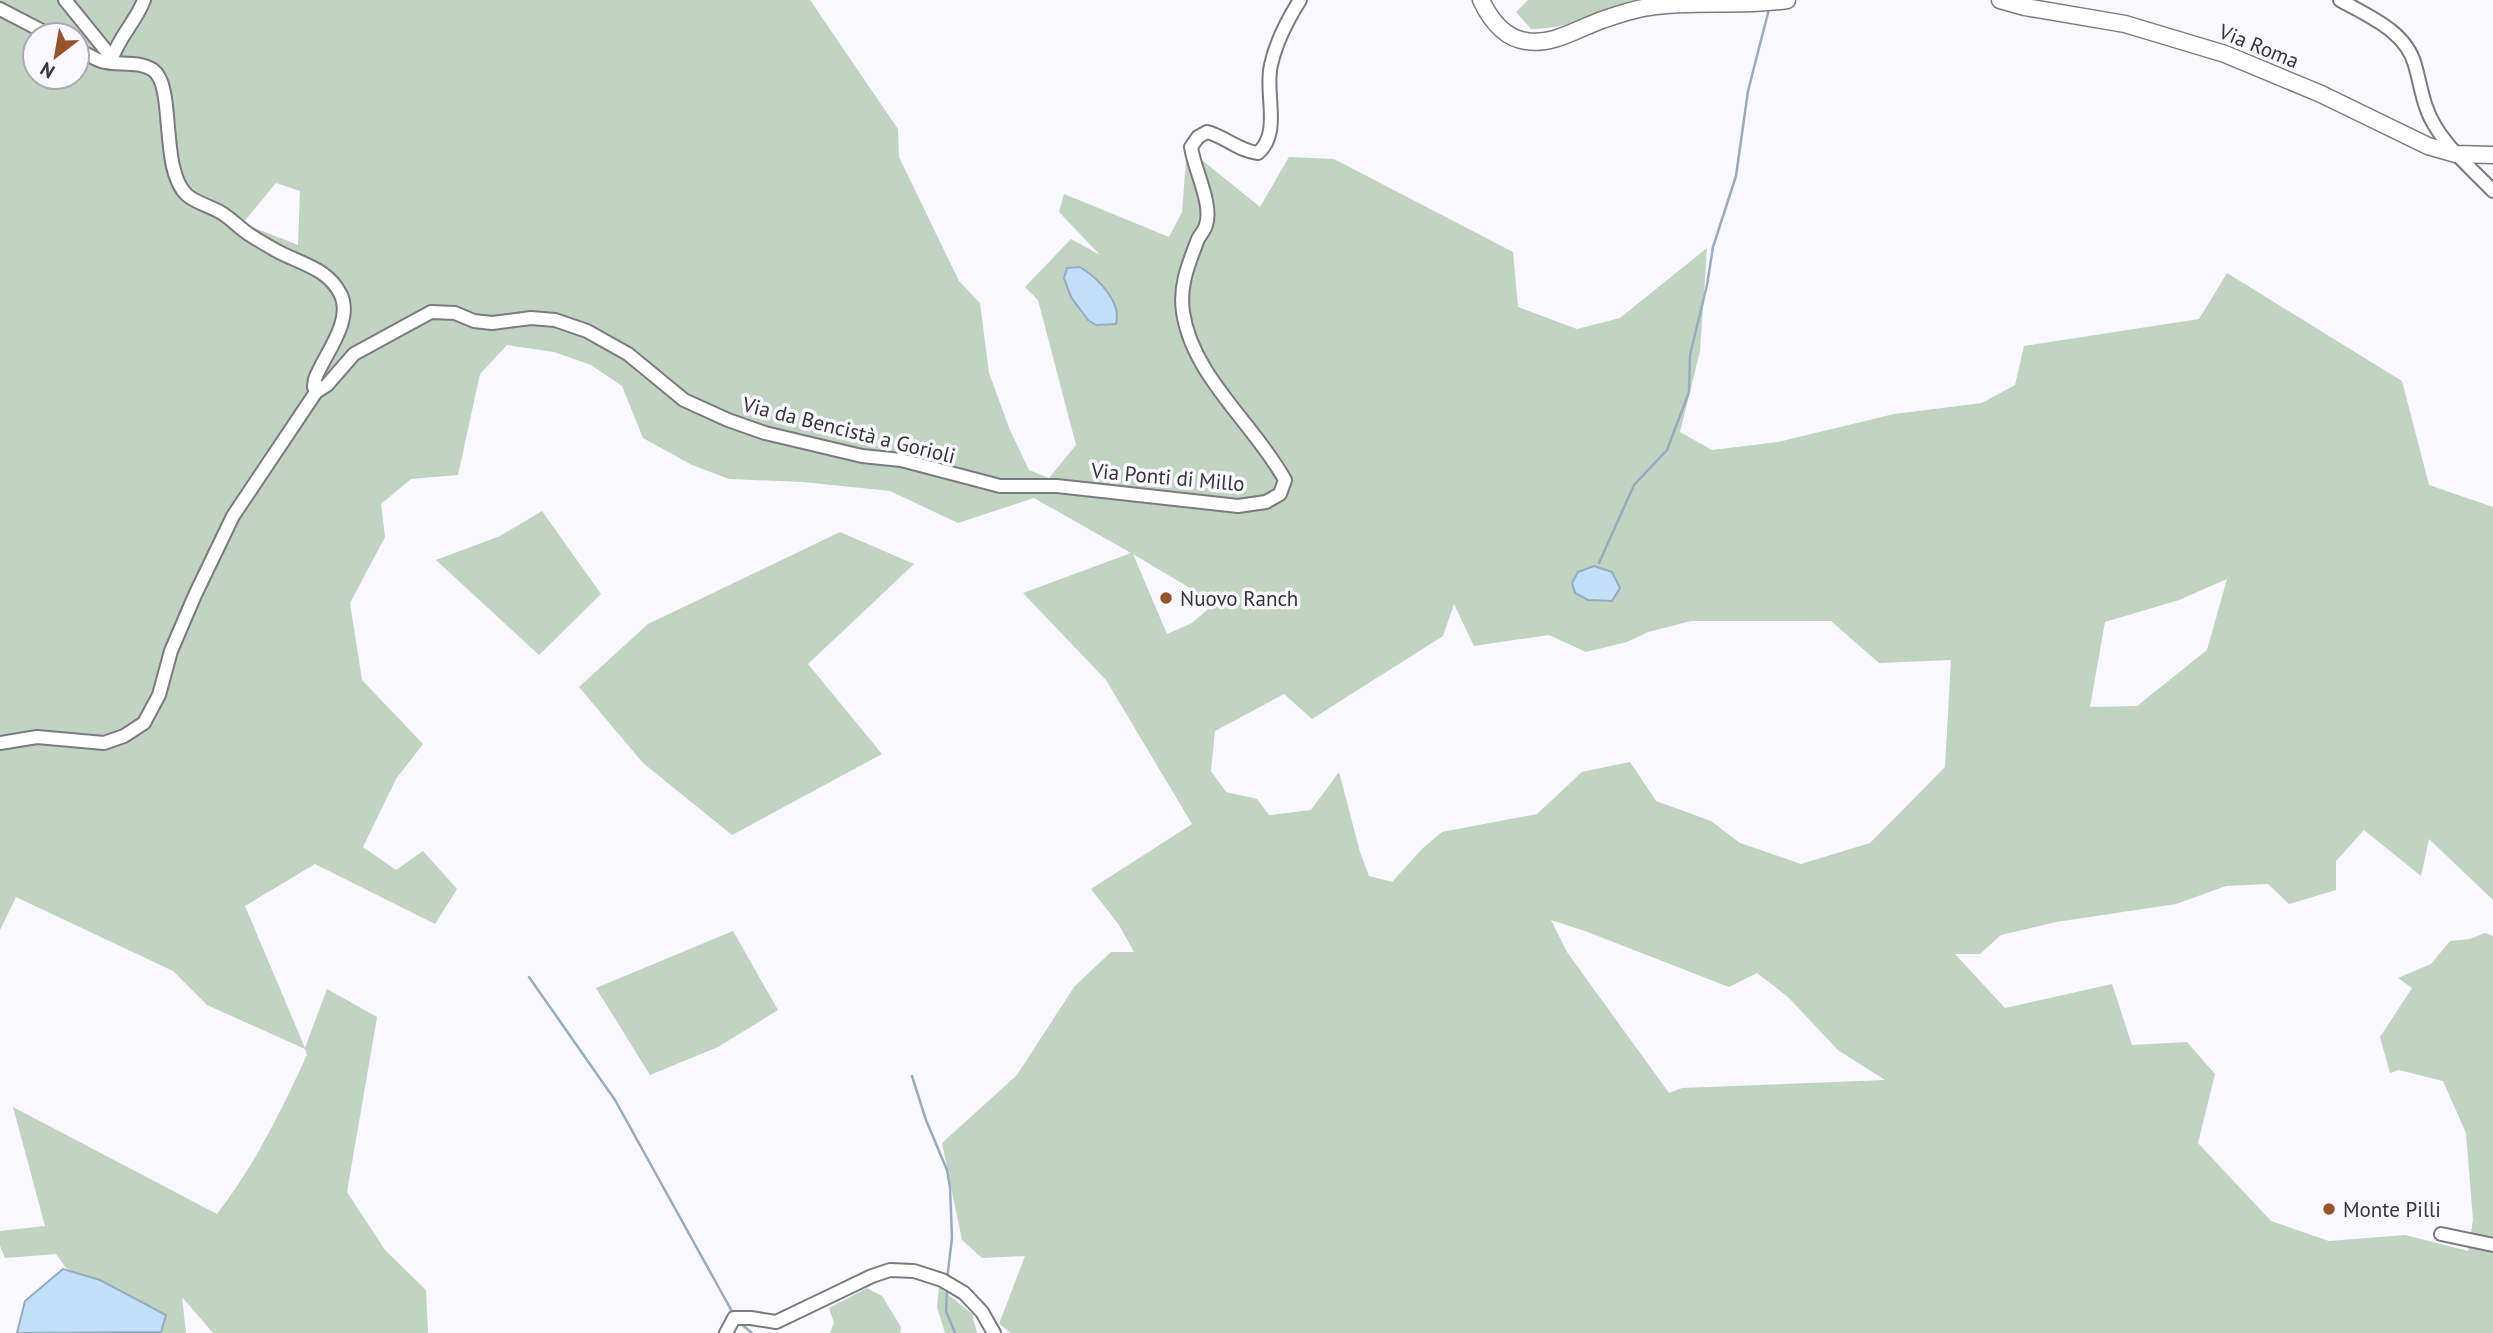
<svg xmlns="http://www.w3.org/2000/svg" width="2493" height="1333" font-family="'PT Sans',sans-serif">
	<rect width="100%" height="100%" fill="#f8f8fe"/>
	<!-- green -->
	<g fill="#c1d3c1" fill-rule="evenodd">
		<path d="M0,0h810l88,129 1,28 60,124 21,22 9,70 21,57 19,40 20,8 27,-33 -38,-145 -13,-13 46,-48 29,16 -41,-43 5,-18 105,43 13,-25 5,-64 73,59 29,-50 45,2 179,93 5,55 59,22 43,-11 87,-70 -7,103 -20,81 32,18 66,-8 116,-28 88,-11 33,-18 9,-39 175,-27 28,-46 175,108 27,104 64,22v393l-64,-61 -8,37 -57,-46 -28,31v29l-47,14 -21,-20 -42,2 -50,18 -120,18 -55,13 -21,19h-25l50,54 107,-24 20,61 55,-3 28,32 -17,69 73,78 58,20 76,-6 63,16 5,-31 -7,-87 -23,-52 -44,-11 -9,3 -10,-36 32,-49 -14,-10 33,-14 19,-23 20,-2 15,-6 8,3v397h-1482l-12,-9 26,-68 -43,2 -20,-18 -20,-97 75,-68 57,-88 37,-35h23l-15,-27 -28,-36 101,-65 -86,-144 -83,-87 108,-40 -97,-55 -76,25 -68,-32 -87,-9 -74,-3 -37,-14 -49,-27 -21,-52 -31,-21 -37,-13 -47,-7 -27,29 -22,101 -47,4 -30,25 4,33 -35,66 12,77 61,64 -27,35 -33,68 33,23 27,-19 34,38 -22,35 -120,-60 -70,42 60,142 22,-59 50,28 -30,175 38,58 41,40 2,43h-215l-31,-36 4,36h-26l5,-19 -99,-46 -10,-14 -51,4 -5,-12v-15l45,-5 -32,-119 204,107c38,-49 64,-103 90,-159l-2,-6 -98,-44 -34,-34 -157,-74 -16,33zM35,35h42v42h-42zM276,183l24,8 -2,54 -55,-22zM1133,554l82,49 -23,20 -25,11zM2227,579l-20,71 -70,56 -47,1 15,-85 74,-22zM1454,604l20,42 75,-11 37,17 41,-10 21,-10 43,-11h140l48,42 72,-3 -6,107 -75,76 -69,21 -61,-21 -29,-22 -55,-20 -26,-39 -48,10 -45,42 -95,18 -19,16 -31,34 -23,-6 -9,-24 -21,-80 -28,38 -42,5 -12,-16 -31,-7 -15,-21 4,-40 69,-37 28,25 131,-83zM1551,920l34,11 144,56 28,-14 31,24 50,53 47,30 -203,8 -13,5 -102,-141z"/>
		<path d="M1528,0h121c-39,12 -76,28 -118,29l-15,-17z"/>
		<path d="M542,511l59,83 -62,61 -103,-95 64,-24z"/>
		<path d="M840,532l74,32 -106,100 74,90 -150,81 -89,-72 -64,-76 69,-63z"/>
		<path d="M733,931l45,79 -60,37 -68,28 -54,-87z"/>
		<path d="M939,1287l33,27 5,19h-32l-8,-26z"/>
		<path d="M867,1288l15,8 19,31 -1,6h-70l4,-10 -5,-15z"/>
	</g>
	<!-- water -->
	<g fill="#c1dff9" stroke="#97acbf" stroke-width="2">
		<path d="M1080,267c18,11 42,35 36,57l-20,1 -8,-5 -17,-23 -7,-19 3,-10z"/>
		<path d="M1594,566l18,6 8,16 -8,13 -24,-1 -13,-7 -3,-10 6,-11z"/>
		<path d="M63,1269l37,11 66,35 -5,17 -144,1 8,-32z"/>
	</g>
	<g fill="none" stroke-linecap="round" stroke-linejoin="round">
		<!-- stream -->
		<g stroke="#97acbf" stroke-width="2.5">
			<path d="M1599,563l35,-78 33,-35 22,-58 1,-37 17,-70 6,-38 23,-71 12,-85 21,-82"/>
			<path d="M529,977l86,123 119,215"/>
			<path d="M912,1076l14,44 21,50 3,17 2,51 -5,41"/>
			<path d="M947,1289l-1,22 9,22"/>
			<path d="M740,1323l12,10"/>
		</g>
		<!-- minor casing -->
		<g stroke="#7a7a80" stroke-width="16">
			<g id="minor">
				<path d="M65,0l47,58"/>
				<path d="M2340,0c28,16 66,31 75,65 6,21 8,42 20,61 15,25 38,44 58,65"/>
				<path d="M0,9l50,26"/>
				<path d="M77,49c8,4 16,9 24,12 16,5 37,-1 52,9 23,16 6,99 34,125 9,8 23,11 33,17 11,6 19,16 30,23 8,5 18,11 27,16 24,13 51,17 64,44 12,27 -17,60 -26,84l-1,8 2,5"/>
				<path d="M114,63l-2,-5c8,-22 24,-37 32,-58"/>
				<path d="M0,743l37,-6 67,6 20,-7 20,-13 15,-28 12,-44 24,-56 38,-79 83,-124 11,-7 27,-31 77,-42 24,1 19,8 18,2 39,-5 24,2 32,11 41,23 56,46 44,20 37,13 97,23 39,4 99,26h57l181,20 28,-4 14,-8 5,-14c-30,-55 -93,-104 -102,-168 -4,-27 6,-49 15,-73 2,-4 7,-9 8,-14 7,-21 -12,-56 -15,-78l7,-10 9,-5c19,5 32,19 51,21 24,-21 6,-60 13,-88 5,-23 17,-46 29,-65"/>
				<path d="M2441,1234l52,11"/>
				<path d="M726,1333l8,-15h17l25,4 96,-46 18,-6 24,1 28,9 22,13 18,19 12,21"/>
			</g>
		</g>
		<!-- major casing -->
		<g stroke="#7a7a80" stroke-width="19">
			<g id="major">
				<path d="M1481,0c9,19 23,38 45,41 26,5 53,-13 76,-21 15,-5 31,-11 47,-13 46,-7 92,0 138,-7"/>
				<path d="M2000,0l25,7 100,17 100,30 96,40 107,52 28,8 37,1"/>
			</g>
		</g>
		<!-- minor -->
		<use href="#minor" stroke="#fff" stroke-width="12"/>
		<!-- major -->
		<use href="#major" stroke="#fff" stroke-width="16"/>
	</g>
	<!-- markers -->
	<g fill="#98522a" stroke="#f8f8fe" stroke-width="2.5">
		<circle cx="1166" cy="598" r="7"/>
		<circle cx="2329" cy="1209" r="7"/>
	</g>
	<g text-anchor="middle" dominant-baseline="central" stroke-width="7" stroke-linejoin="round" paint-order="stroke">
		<!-- street labels -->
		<g font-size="21" fill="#363639" stroke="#f8f8fe">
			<text transform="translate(2259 46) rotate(22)">Via Roma</text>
			<text transform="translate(849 430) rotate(14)">Via da Bencistà a Gorioli</text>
			<text transform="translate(1168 477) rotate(5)">Via Ponti di Millo</text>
		</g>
		<!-- poi labels -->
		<g font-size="21" fill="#363639" stroke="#f8f8fe" text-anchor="start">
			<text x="1180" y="598">Nuovo Ranch</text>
			<text x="2343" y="1209">Monte Pilli</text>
		</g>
	</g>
	<!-- north arrow -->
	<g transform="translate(56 56) rotate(211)"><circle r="33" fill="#f8f8fe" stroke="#aaaaaf" stroke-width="2"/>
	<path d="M0-5L12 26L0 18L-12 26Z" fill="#98522a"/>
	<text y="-10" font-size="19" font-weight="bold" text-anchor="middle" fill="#363639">N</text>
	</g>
</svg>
